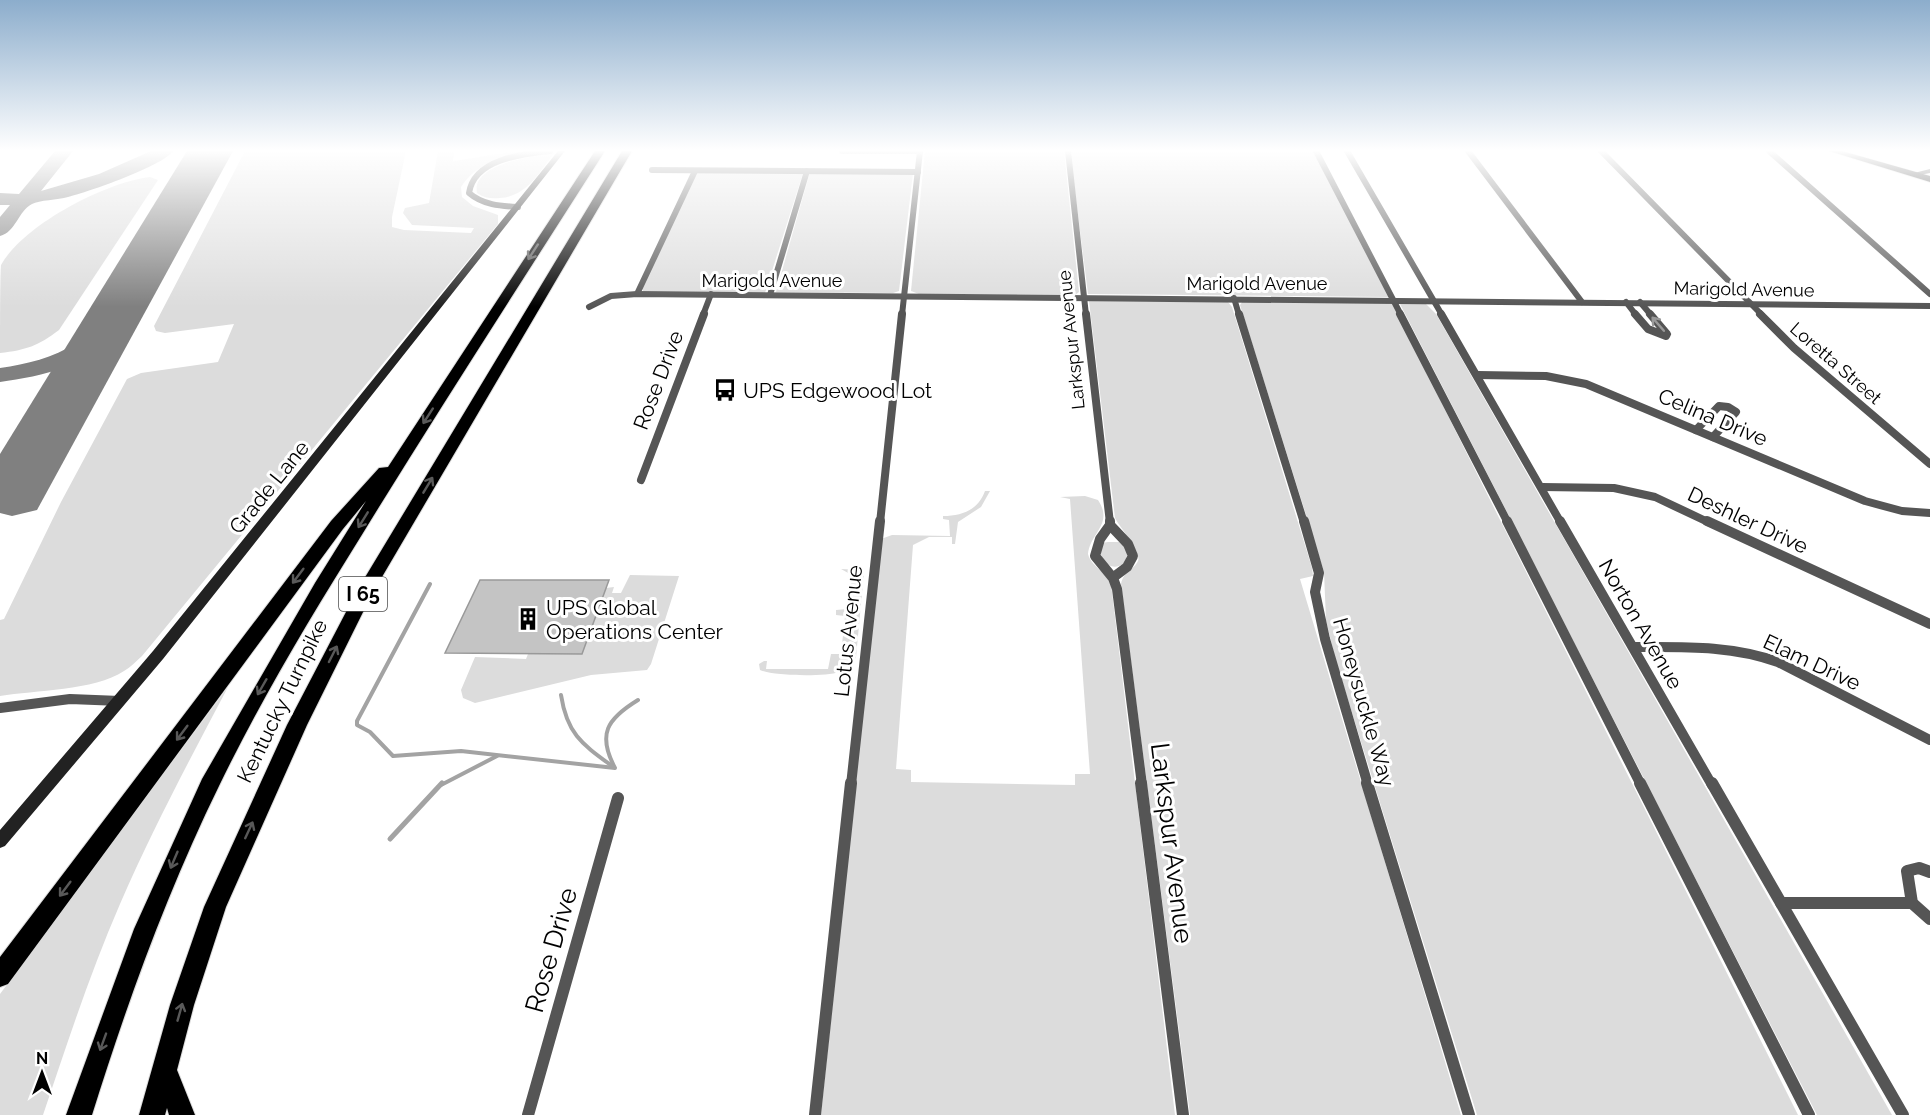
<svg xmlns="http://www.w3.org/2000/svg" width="1930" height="1115" font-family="Raleway,sans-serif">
	<rect width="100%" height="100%" fill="#fff"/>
	<!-- green -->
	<g fill="#dcdcdc">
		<path d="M245,151h161l-14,66v10l12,3 67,3 3,-5 -62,-3 -9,-12 2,-5 24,-5 9,-52h-11h27l-1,10c27,-3 50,-10 77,-10 -27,6 -53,11 -69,36l1,10 11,9 25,9v9l-356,432c-6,5 -11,11 -18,15 -30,20 -89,19 -124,25v-76l4,-1 57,-117 66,-123 14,-6 77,-11 16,-38 -69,9 -9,-2 -2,-5z"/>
		<path d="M925,151h139l15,141 -4,3 -156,-1 -8,-3z"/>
		<path d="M1070,151h243l77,146 -302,-3z"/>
		<path d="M554,153c-15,20 -27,43 -54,45 -8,1 -16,0 -23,-5 -6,-29 57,-37 77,-40z"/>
		<path d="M699,172l104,1 -38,120 -121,-1 -2,-3 53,-114z"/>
		<path d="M810,172l103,1 -14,118 -6,2 -117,-1z"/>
		<path d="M150,177l8,3 -99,150c-21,16 -33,20 -59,23 0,-15 0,-78 1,-88 22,-40 105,-83 149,-88z"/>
		<path d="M1089,301l139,1 4,5 80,261 1,8 -13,3 161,536h-271l-69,-531c3,-14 12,-13 17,-23 4,-9 -18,-33 -23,-43z"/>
		<path d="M1243,301h141l8,3 406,811h-321l-142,-457 -9,-38 -2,-48 -84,-267z"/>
		<path d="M1400,304h26l10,10 456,801h-75z"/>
		<path d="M985,491h5l-9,16 -23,15 -3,22h-3v-7h-23l-16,8 -17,224 15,1v12l164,3v-11h15l-20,-275 -10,-2 25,-1 13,4c16,24 -8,33 -10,54 3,12 17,17 23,30l64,531h-354l60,-576 11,-4 58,1 -1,-16 -6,-1v-3c19,0 35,-6 42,-25z"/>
		<path d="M1108,542h13l7,10 -3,11c-15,10 -23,-2 -26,-15l3,-5z"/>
		<path d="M841,569l18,1 5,2 -8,85c-4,7 -9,12 -17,15 -14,5 -66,4 -79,-2l-1,-6 5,-3h3l-1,8h62l3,-15h10l4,-38 -9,-1v-5l11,-1 5,-30 -2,-5z"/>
		<path d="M630,575l49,1 -28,88 -4,6 -56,5 -116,28 -12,-5 -2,-8 14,-33 51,2 2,-5h54l24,-66 8,-1 -2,6h9z"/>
		<path d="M228,687c-38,72 -76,143 -108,217 -30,69 -53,140 -77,211h-43v-121z"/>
	</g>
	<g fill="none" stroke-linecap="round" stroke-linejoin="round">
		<!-- stream-far1 -->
		<g stroke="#a3a3a3" stroke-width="4">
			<path d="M430,584l-73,137v4l13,7 23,24 68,-5 154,17c-18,-34 -8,-49 23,-68"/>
			<path d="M561,695c6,39 21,49 51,71"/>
			<path d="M441,785l56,-29"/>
		</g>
		<!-- stream -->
		<path stroke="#a3a3a3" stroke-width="5" d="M390,839l52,-56"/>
		<!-- taxiway -->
		<g fill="#808080" fill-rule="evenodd">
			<path d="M55,151h18l-32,40 58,-17 52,-23h22c-10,15 -85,41 -105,46 -10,3 -29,3 -36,7 -14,7 -16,28 -32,32v-19l10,-12h-10v-12l19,1z"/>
			<path d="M107,322l8,2 4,5c-26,37 -77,47 -119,53v-14c27,-4 53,-10 76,-25 11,-7 19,-18 31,-21z"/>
			<path d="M43,433l9,2 4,6c-12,19 -34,35 -56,41v-21c15,-8 27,-24 43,-28z"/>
		</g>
		<!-- runway -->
		<path fill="#808080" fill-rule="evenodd" d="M187,151h46l-196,359 -25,6 -12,-3v-59z"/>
	</g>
	<!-- building -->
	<path fill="#c4c4c4" stroke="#999" stroke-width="1.5" d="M480,580h129l-27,74 -137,-1z"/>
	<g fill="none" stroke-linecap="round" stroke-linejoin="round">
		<!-- primary casing -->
		<g stroke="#dbdbdb" stroke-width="1">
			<path id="primary" d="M1829,151h13l88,25v6z"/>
		</g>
		<!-- highway casing -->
		<g stroke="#dbdbdb" stroke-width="2">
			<g id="highway">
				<path d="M595,151h10c-81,127 -163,253 -242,382 -51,82 -102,166 -144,253 -52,106 -92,217 -127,329h-26l68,-186 68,-150 113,-196 51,-82 -23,28 -335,455 -8,3v-30l331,-436 48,-53 9,-1z"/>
				<path d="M622,151h10l-260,443 -65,131 -81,182 -32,98 -17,65 18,45h-26l-2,-7 -2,7h-26l31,-110 34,-98 83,-182 71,-136z"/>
			</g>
		</g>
		<!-- street-far3 -->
		<g stroke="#555" stroke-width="6">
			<path d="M842,151h78"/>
			<path d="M1068,151l18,164"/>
			<path d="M1316,151l85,164"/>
			<path d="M1347,151l95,164"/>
			<path d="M1468,151l114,151"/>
			<path d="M1601,151l161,164"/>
			<path d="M1769,151l161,143"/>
			<path d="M652,170l266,2"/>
			<path d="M518,207c-18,-1 -35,-2 -49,-14 5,-34 53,-39 81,-42"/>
			<path d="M637,294l58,-123"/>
			<path d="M770,295l37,-124"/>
			<path d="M1234,298l5,17"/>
			<path d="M1626,302l10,13"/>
			<path d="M1640,302l11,13"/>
			<path d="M589,307l22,-11 26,-2 1293,12"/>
			<path d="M703,315l8,-21"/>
			<path d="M902,315l18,-164"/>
		</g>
		<!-- street-far2 -->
		<g stroke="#555" stroke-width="8">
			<path d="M1086,314l24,209"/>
			<path d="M1239,314l65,209"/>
			<path d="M1400,314l108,209"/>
			<path d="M1441,314l120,209"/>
			<path d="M1635,314l13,15 18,7 1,-2 -17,-20"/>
			<path d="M1760,314l34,34 136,116"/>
			<path d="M1478,375l68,1 40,8 279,117 37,10 28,2"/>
			<path d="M1696,430l23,-24 9,1 8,5 -23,25"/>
			<path d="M641,480l63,-166"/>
			<path d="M1542,487l72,1 41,9 55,26"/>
			<path d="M880,523l22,-209"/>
		</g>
		<!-- street-far1 -->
		<g stroke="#555" stroke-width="10">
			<path d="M1110,521v4l18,19 5,12 -6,11 -12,9"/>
			<path d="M1304,521l15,52 -4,19 10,47 43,146"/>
			<path d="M1507,521l134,264"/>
			<path d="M1560,521l152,264"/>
			<path d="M1707,521l223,103"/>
			<path d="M1110,525l-10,14 -5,17 18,22 4,11 25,196"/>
			<path d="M1634,647c49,0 97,-2 144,15l152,78"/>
			<path d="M0,708l70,-9 50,2"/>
			<path d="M851,785l29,-264"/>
		</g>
		<!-- street -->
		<g stroke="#555" stroke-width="12">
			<path d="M1141,783l42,332"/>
			<path d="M1367,783l102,332"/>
			<path d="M1640,783l169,332"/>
			<path d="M1712,783l191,332"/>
			<path d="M1930,872l-11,-4 -12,3 5,32 18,16"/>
			<path d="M1781,903h131"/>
			<path d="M528,1115l90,-317"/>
			<path d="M815,1115l36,-332"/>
		</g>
		<!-- secondary -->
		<g fill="#222" fill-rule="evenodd">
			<path d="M558,151h7l-402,508 -158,187 -5,2v-18l153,-179z"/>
			<path d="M1930,169v4l-16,3 -4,-2z"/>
		</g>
		<!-- primary -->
		<use href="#primary" fill="#000" fill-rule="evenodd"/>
		<!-- highway -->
		<use href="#highway" fill="#000" fill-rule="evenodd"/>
	</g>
	<!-- one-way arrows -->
	<defs><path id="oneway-shaft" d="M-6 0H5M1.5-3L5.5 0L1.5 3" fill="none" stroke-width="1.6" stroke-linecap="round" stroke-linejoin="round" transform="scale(1.5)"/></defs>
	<g stroke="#595959">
		<use href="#oneway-shaft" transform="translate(533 252) rotate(123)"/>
		<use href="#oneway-shaft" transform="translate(428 416) rotate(123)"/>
		<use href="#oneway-shaft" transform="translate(428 485) rotate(-59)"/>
		<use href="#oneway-shaft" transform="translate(363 520) rotate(122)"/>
		<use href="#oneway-shaft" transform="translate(298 576) rotate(127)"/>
		<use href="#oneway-shaft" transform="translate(333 654) rotate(-63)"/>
		<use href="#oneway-shaft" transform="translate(262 687) rotate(120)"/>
		<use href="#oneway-shaft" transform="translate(182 733) rotate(127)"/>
		<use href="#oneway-shaft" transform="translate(249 830) rotate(-65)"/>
		<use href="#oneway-shaft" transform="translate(174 860) rotate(113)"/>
		<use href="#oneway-shaft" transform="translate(65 889) rotate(127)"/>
		<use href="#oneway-shaft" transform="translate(180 1012) rotate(-74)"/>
		<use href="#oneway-shaft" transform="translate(103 1042) rotate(110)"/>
	</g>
	<use stroke="#999" href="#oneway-shaft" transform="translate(1658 324) rotate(-131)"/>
	<!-- sky -->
	<linearGradient id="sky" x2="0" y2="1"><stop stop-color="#8cadcc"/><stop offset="0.49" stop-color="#fff"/><stop offset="1" stop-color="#fff" stop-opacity="0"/></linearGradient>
	<rect width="1930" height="307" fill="url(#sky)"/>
	<!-- icons -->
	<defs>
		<g id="bus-bare" transform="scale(1.8)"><path d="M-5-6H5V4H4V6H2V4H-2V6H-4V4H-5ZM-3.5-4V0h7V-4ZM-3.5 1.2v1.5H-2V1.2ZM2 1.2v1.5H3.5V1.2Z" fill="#000" stroke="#fff" stroke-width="2.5" paint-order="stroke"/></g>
		<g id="building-bare" transform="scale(1.8)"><path d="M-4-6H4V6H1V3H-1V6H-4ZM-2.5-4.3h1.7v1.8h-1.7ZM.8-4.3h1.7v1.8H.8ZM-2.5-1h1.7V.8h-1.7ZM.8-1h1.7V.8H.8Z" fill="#000" stroke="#fff" stroke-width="2.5" paint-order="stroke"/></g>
	</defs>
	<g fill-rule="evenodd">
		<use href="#bus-bare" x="725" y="390"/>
		<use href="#building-bare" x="528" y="619"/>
	</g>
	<g text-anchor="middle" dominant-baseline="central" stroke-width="6" stroke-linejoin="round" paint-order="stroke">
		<!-- far-street labels -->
		<g font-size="18" fill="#000" stroke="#fff">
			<text x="772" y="280">Marigold Avenue</text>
			<text x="1257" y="283">Marigold Avenue</text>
			<text transform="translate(1744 289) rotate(1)">Marigold Avenue</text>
			<text transform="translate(1071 340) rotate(-96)">Larkspur Avenue</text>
			<text transform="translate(1836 363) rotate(41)">Loretta Street</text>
		</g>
		<!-- shield labels -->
		<rect fill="#fff" stroke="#4c4c4c" stroke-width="1.5" x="339" y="577" width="48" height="34" rx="4.5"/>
		<g font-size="20" font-weight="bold" fill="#000">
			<text x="363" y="594">I 65</text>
		</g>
		<!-- street labels -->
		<g font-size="21" fill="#000" stroke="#fff">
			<text transform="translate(658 380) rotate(-69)">Rose Drive</text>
			<text transform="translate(1713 417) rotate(23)">Celina Drive</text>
			<text transform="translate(269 487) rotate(-51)">Grade Lane</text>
			<text transform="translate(1748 520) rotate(25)">Deshler Drive</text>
			<text transform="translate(1641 624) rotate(60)">Norton Avenue</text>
			<text transform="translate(848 631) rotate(-84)">Lotus Avenue</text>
			<text transform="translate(1812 662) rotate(25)">Elam Drive</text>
			<text transform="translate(282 701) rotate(-64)">Kentucky Turnpike</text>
			<text transform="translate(1364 702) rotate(74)">Honeysuckle Way</text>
		</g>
		<!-- poi labels -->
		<g font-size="21" fill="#000" stroke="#fff" text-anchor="start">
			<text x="743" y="390">UPS Edgewood Lot</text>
			<text x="546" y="607">UPS Global<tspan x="546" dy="24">Operations Center</tspan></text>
		</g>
		<!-- near-street labels -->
		<g font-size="26" fill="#000" stroke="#fff">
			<text transform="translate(1172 843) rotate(83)">Larkspur Avenue</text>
			<text transform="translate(551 950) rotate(-74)">Rose Drive</text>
		</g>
	</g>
	<!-- north arrow -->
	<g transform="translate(42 1073)" stroke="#ffffff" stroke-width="4.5" paint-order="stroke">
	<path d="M0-4.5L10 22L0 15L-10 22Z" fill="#000000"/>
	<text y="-9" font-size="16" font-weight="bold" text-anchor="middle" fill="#000000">N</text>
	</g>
</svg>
